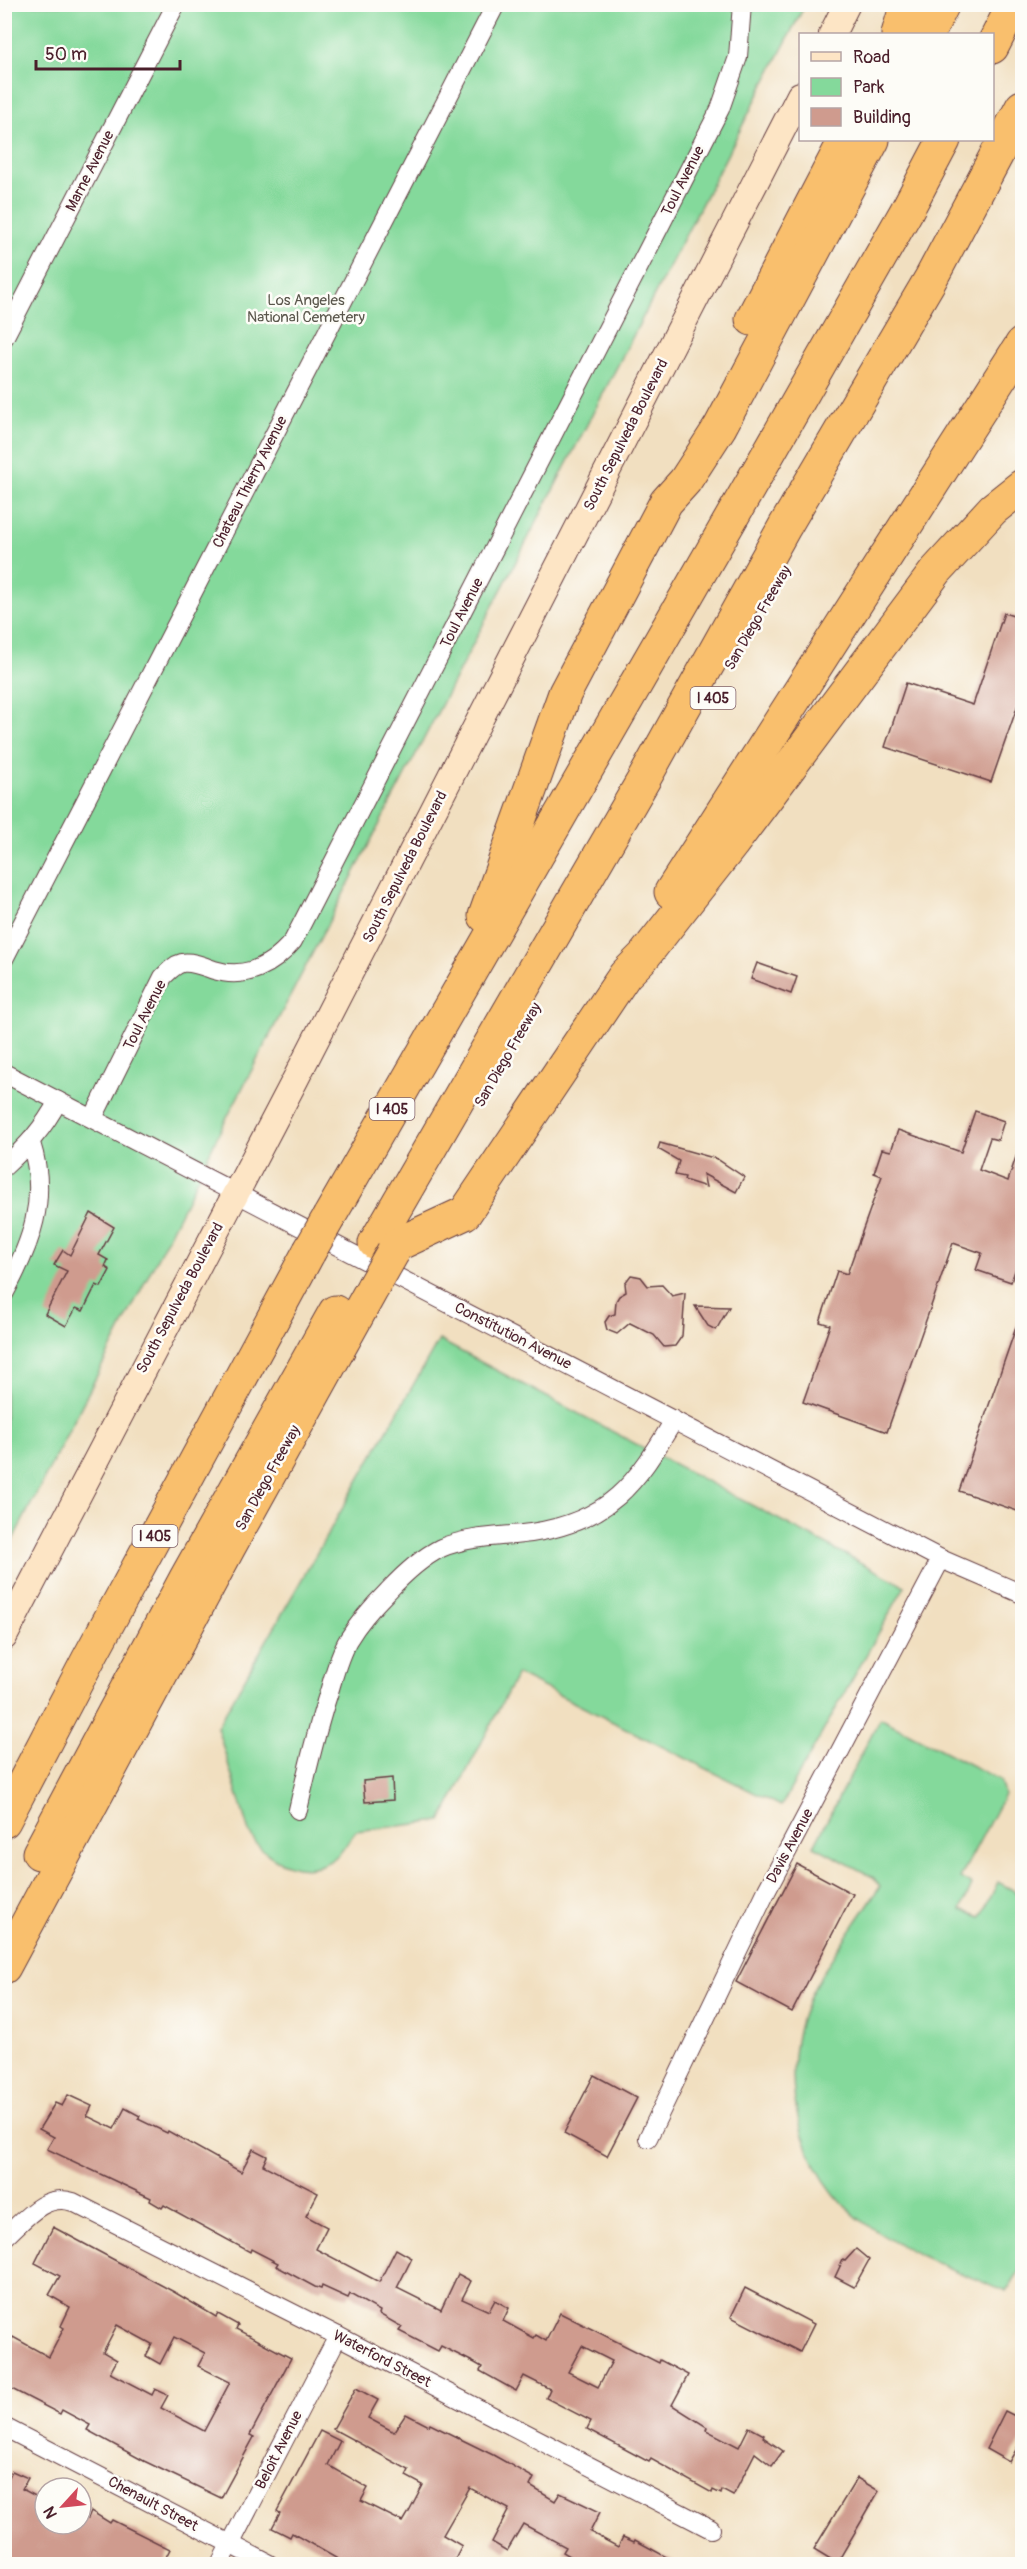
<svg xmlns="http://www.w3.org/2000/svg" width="1027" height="2569" font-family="Pangolin,sans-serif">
	<rect width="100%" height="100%" fill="#fdfcf7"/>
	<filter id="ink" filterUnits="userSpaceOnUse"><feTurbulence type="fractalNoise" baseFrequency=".0167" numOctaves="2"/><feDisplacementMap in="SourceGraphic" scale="12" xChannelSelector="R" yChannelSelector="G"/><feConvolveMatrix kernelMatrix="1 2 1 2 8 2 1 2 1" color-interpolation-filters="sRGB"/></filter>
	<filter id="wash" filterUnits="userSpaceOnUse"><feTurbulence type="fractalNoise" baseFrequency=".008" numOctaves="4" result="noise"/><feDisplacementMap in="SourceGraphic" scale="24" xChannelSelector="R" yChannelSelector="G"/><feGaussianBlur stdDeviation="1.35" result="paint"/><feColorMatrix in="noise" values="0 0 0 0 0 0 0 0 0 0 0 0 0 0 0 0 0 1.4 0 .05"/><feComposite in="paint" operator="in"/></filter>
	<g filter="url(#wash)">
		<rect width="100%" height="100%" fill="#f1dfc0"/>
		<!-- green -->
		<g fill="#84d99b" stroke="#677c63" stroke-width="1.5">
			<path d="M5,5h800l-588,1132 -31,65 -181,353z"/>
			<path d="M439,1340l466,246 -124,220 -264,-132 -76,147 -85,10c-6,8 -11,16 -17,23 -29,28 -74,9 -90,-22l-32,-105z"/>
			<path d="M880,1718l120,62 4,15 -44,83 12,7 -11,25 20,7 17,-35 24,13v372l-16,25c-46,-20 -95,-37 -136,-65 -73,-49 -97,-155 -59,-233 18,-36 47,-73 69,-108l-7,-9 -59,-31z"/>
		</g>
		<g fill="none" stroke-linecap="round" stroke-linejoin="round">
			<!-- stream -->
			<path stroke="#42a8c2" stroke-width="6" d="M4,2173l3,-3"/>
		</g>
		<g id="blocks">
			<!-- building -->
			<g fill="#cf9b8e" fill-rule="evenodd">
				<path d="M1004,613l19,6v71l-32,92 -106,-35 21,-64 67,22z"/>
				<path d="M757,963l40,14 -6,17 -40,-15z"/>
				<path d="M975,1111l29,10 -6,19 -8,-2 -11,32 29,11 12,-36 3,1v121l-6,-2 -6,17 -35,-12 6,-17 -29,-10 -66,189 -84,-30 27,-77 -10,-3 17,-51 10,3 35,-98 -8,-3 8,-24 9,2 7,-21 63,22z"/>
				<path d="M660,1143l57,16 27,18 -8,15 -33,-18 3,13 -22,-7 1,-3 -10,-2 4,-14 -21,-12z"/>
				<path d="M91,1213l23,14 -15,28 9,5 -3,7 5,3 -9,17 -5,-2 -13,26 -7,-3 -10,18 -21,-12 22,-43 -13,-6 9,-15 7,5z"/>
				<path d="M631,1275l10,2 7,9 14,-1 10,11 13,-3 -3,43 -7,10 -11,1 -10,-12 -24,-12 -13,11 -10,-4 -2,-8 4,-6 6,-2 1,-13 3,-5 7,-4 -1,-9z"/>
				<path d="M695,1306l34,1 -13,23 -8,-4z"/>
				<path d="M1020,1316l3,1v196l-64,-22z"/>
				<path d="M392,1778l1,22 -28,2 -2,-21z"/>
				<path d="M797,1864l56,30 -61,118 -56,-30z"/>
				<path d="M594,2075l43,23 -30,58 -43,-23z"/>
				<path d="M68,2095l24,11 -5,10 27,13 11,-21 15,8 -2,3 29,14 1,-2 73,41 12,-23 14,7 -4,9 55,28 -12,23 21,11 -11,22 63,33 17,-33 16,9 -15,30 44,22 17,-36 13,7 -9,18 27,12 6,-11 14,8 -6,13 31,17 2,-3 10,6 14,-28 99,50 1,-3 28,15 -16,30 35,22 -1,3 33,17 10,-20 15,8 -1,2 20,14 -11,15 -17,-13 -22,43 -11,-6 -1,4 -8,-4 -1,3 -61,-34 -2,3 -62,-33 4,-8 -45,-23 4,-9 -26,-13 -8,15 -36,-20 2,-4 -7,-4 -34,-17 -3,5 -39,-20 3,-4 -23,-13 1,-3 -30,-17 -2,4 -26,-12 -1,3 -6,-2 -39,-21 2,-3 -27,-14 -1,3 -86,-47 -2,3 -12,-7 1,-3 -104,-49 7,-12 -15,-8 16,-26 7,3zM582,2346l30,15 -14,26 -30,-15z"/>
				<path d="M53,2227l121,65 42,25 2,-3 20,11 -2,4 55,29 -41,77 4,2 -33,61 -77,-37 -57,-31 3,-5 -28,-15 -2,4 -56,-29v-32l9,-16 36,20 15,-29 -3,-2 9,-19 -21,-12 11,-19 -25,-13zM117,2325l35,19 -6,12 14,8 14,-27 31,16 -7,13 32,16 -26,49 -43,-23 7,-13 -13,-6 -3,6 -42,-22 7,-13 -14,-8z"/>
				<path d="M856,2249l13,11 -15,27 -19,-10 8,-17 2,1z"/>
				<path d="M745,2288l69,36 -14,28 -69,-35z"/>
				<path d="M356,2388l22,12 -10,18 26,14 12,-18 23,12 1,-2 63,31 41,23 -4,8 25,15 5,-8 40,19 -10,20 28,15 5,-10 11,5 1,-2 46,25h-110l4,-6 -12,-7 3,-5 -43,-23 -16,27 -15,-9 17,-33 -39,-21 -27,47 19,11 -10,19h-104l-56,-32 -2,4 -18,-9 8,-15 -3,-2 43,-80 20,10 -12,24 40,23 -7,13 42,21 6,-10 14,-27 -17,-9 3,-6 -76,-41z"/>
				<path d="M1005,2411l18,9v18l-14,24 -23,-13z"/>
				<path d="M12,2471l16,7 -6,11 23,12v23h36v-9l7,3 3,-7 19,12 2,-3 58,29 -8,16h-158v-79z"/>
				<path d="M857,2478l22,13 -42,72 -23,-14z"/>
			</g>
		</g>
	</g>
	<g filter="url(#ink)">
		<use href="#blocks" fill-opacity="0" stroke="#633c41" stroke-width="1.5"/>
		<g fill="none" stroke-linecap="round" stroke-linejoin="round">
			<!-- minor casing -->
			<g stroke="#633c41" stroke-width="20">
				<g id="minor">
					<path d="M4,338l172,-334"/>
					<path d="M4,959l492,-955"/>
					<path d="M4,1073l937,486 81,35"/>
					<path d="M93,1118l70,-141c6,-6 11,-12 19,-14 10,-2 23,4 32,7 32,10 59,-5 79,-29l427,-832 18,-52 4,-53"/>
					<path d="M4,1167c24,-22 39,-38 54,-66"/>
					<path d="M4,1294c27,-50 45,-95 27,-151"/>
					<path d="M298,1810c9,-40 18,-79 31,-118 5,-17 10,-37 19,-52 11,-18 25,-34 40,-49 15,-16 33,-33 53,-43 29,-12 60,-11 90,-15 79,-12 105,-49 143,-113"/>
					<path d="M648,2138l119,-248 174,-331"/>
					<path d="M4,2238c20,-18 41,-46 69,-36l265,134 373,193"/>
					<path d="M4,2427l265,137"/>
					<path d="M220,2564l118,-228"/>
				</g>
			</g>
			<!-- secondary casing -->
			<g stroke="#633c41" stroke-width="28">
				<g id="secondary">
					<path d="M832,34l15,-30"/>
					<path d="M4,1637l290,-555 506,-987"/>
				</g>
			</g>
			<!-- motorway casing -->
			<g stroke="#633c41" stroke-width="35">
				<g id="motorway">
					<path d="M898,34l9,-30"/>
					<path d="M928,34l15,-30"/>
					<path d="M992,47l22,-43"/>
					<path d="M752,319l93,-179"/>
					<path d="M671,892l351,-548"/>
					<path d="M485,916l80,-223 101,-191 19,-21 35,-54 153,-287"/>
					<path d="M329,1217l438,-761 139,-244 38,-72"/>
					<path d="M375,1243l269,-464 141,-253 145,-246 92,-173"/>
					<path d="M398,1244l67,-31 160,-238 19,-19 88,-112 204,-273 57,-62 29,-23"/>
					<path d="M4,1821l85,-163 220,-406"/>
					<path d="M39,1853l147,-275 149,-266"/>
					<path d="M4,1967l225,-420 144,-260"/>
				</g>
			</g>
			<!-- minor -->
			<use href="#minor" stroke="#fff" stroke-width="18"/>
			<!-- secondary -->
			<use href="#secondary" stroke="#fde5c5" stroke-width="26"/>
			<!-- motorway -->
			<use href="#motorway" stroke="#f9bf6d" stroke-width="33"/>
			<!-- motorway-bridge casing -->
			<g stroke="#633c41" stroke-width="35" stroke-linecap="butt">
				<g id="motorway-bridge">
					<path d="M309,1252l20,-35"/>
					<path d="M373,1287l20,-35"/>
				</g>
			</g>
			<!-- motorway-bridge -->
			<use href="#motorway-bridge" stroke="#f9bf6d" stroke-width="33"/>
		</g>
	</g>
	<g text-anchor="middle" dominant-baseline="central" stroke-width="5" stroke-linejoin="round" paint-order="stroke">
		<!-- shield labels -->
		<g fill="#fdfcf7" stroke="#806168" stroke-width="1.5">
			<rect x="690.5" y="687" width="45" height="22" rx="4.5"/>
			<rect x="369.5" y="1098" width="45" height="22" rx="4.5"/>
			<rect x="132.5" y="1525" width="45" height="22" rx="4.5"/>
		</g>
		<g font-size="14" font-weight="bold" fill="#4a1f2b">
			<text x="713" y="698">I 405</text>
			<text x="392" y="1109">I 405</text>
			<text x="155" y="1536">I 405</text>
		</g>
		<!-- street labels -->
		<g font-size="15" fill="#4a1f2b" stroke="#fdfcf7">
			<text transform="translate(90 171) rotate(-63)">Marne Avenue</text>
			<text transform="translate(683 181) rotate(-63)">Toul Avenue</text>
			<text transform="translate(626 435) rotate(-63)">South Sepulveda Boulevard</text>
			<text transform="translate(250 482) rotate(-63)">Chateau Thierry Avenue</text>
			<text transform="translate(462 613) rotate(-63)">Toul Avenue</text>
			<text transform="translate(758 618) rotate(-60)">San Diego Freeway</text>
			<text transform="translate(405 867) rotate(-63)">South Sepulveda Boulevard</text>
			<text transform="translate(145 1015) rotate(-63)">Toul Avenue</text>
			<text transform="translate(508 1055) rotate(-60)">San Diego Freeway</text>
			<text transform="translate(180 1298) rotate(-62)">South Sepulveda Boulevard</text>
			<text transform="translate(513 1336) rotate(27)">Constitution Avenue</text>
			<text transform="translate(268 1478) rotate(-61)">San Diego Freeway</text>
			<text transform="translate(790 1846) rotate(-62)">Davis Avenue</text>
			<text transform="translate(382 2359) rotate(27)">Waterford Street</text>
			<text transform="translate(279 2450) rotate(-63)">Beloit Avenue</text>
			<text transform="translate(153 2504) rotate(28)">Chenault Street</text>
		</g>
		<!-- park labels -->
		<g font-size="15" fill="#5b574d" stroke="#fdfcf7">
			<text x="306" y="300">Los Angeles<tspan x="306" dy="17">National Cemetery</tspan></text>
		</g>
	</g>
	<!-- margin -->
	<rect width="1027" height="2569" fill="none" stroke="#fdfcf7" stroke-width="24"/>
	<!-- legend -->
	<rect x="799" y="33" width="195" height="108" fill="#fdfcf7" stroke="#b5a4a5" stroke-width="1.5"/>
	<rect x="811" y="52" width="30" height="9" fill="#fde5c5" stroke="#b5a4a5" stroke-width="1.5"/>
	<text x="853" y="63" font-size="18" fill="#4a1f2b">Road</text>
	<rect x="811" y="78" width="30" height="18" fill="#84d99b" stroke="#b5a4a5" stroke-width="1.5"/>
	<text x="853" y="93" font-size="18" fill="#4a1f2b">Park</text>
	<rect x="811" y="108" width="30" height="18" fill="#cf9b8e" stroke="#b5a4a5" stroke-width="1.5"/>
	<text x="853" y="123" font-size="18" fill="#4a1f2b">Building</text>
	<!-- north arrow -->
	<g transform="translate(63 2506) rotate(243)"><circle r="28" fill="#fdfcf7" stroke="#b5a4a5" stroke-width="1.5"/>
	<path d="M0-4.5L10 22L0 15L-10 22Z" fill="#d1495b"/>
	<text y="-9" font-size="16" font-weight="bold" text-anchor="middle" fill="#4a1f2b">N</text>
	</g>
	<!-- scale -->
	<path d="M36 60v9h144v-9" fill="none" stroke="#4a1f2b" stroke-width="3"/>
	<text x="45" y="60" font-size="18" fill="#4a1f2b" stroke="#fdfcf7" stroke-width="4.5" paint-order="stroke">50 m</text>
</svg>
